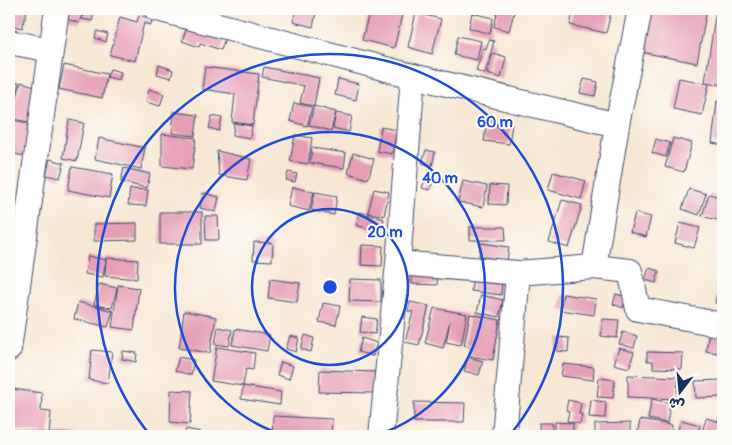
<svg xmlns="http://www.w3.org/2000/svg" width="732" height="445" font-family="Pangolin,'Playpen Sans Arabic',sans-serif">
	<rect width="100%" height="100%" fill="#fdfcf7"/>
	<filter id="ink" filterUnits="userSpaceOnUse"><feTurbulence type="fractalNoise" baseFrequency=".02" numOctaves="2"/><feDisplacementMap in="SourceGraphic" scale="10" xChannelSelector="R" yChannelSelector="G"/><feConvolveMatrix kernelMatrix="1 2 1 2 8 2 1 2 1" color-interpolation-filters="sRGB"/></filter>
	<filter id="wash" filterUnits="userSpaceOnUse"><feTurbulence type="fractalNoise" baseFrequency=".0096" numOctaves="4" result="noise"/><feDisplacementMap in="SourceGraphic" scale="20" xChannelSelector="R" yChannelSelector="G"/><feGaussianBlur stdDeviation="1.12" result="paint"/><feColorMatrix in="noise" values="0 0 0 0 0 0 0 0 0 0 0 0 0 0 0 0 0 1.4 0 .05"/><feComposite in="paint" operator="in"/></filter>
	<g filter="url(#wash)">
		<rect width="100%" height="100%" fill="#f7e7d3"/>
		<g id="blocks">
			<!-- building -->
			<g fill="#e69eb5">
				<path d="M14,9l13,2 -5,17 -13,-3z"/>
				<path d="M65,9h30l-3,12 -10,-2 1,-8 -4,12 -16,-5z"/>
				<path d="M296,9h21l-4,18 -20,-5z"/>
				<path d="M370,9h23l10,2 -9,37 -32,-8z"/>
				<path d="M498,9h17l-6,22 -15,-4z"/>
				<path d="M574,9h22l15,3 -5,21 -36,-8z"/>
				<path d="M649,9h58l-10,54 -56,-11z"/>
				<path d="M716,10l7,1v74l-18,-3z"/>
				<path d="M416,13l25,6 -9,35 -24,-7z"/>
				<path d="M472,13l21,5 -3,16 -21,-6z"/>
				<path d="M139,15l13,4 -1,6 -7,-2 -9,38 -25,-6 10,-38 17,5z"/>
				<path d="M187,27l39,8 -5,15 -21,-7 -1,4 -17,-6z"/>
				<path d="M97,31l11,3 -2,8 -11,-4z"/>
				<path d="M458,36l23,5 -4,19 -23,-5z"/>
				<path d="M489,40l5,1 -9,33 -9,-3 7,-23 3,1z"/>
				<path d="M493,53l13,4 -5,21 -14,-4z"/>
				<path d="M64,65l43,9 -5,24 -43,-9z"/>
				<path d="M159,65l14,5 -2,8 -14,-4z"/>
				<path d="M205,67l54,7 -6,51 -21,-3 3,-28 -33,-5z"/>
				<path d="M264,67l55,11 -5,28 -14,-3 4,-17 -42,-9z"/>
				<path d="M110,69l11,3 -2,8 -12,-3z"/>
				<path d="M679,78l30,6 -7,31 -29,-6z"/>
				<path d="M338,79l21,5 -3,16 -21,-5z"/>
				<path d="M584,79l14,3 -3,14 -15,-3z"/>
				<path d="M9,81l10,2 -7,33 9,-34 17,5 -9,35 -20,-4z"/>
				<path d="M149,89l15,5 -4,12 -14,-4z"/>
				<path d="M717,101l6,1v43l-11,-2z"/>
				<path d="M294,103l18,4 -5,19 -17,-5z"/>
				<path d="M314,106l22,6 -5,19 -22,-6z"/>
				<path d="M174,112l24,3 -3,21 -23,-3z"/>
				<path d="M336,113l16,3 -3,16 -16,-4z"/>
				<path d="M212,116l10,2 -3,13 -10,-3z"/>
				<path d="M9,119l22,5 -7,32 -15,-3z"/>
				<path d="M69,120l15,3 -7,38 -14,-3z"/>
				<path d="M487,120l25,4 -3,20 -25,-3z"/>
				<path d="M234,123l18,3 -2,12 -17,-3z"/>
				<path d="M381,127l16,3 -5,24 -15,-3z"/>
				<path d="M162,134l34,4 -4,31 -30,-3z"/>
				<path d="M295,135l17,3 -4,26 -18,-3z"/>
				<path d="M99,138l46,10 -4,21 -46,-10z"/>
				<path d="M673,138l19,5 -8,29 -19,-5z"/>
				<path d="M656,139l14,4 -4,14 -14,-4z"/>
				<path d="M312,148l34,5 -2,15 -34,-5z"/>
				<path d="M426,150l9,2 -3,14 -10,-3z"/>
				<path d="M723,150v23l-6,-1z"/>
				<path d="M217,151l34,8 -4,21 -28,-5z"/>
				<path d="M353,153l21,6 -6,20 -20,-6z"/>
				<path d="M50,159l14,4 -4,15 -14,-3z"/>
				<path d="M72,167l41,7 -4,24 -41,-8z"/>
				<path d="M124,168l26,6 -3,14 -26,-6z"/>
				<path d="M288,172l9,2 -2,8 -9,-2z"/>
				<path d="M553,172l33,9 -5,18 -33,-9z"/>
				<path d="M426,177l7,2 -3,11 -8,-2z"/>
				<path d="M463,181l24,5 -4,21 -25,-5z"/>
				<path d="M490,185l17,1 -1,19 -17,-1z"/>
				<path d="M292,187l22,5 -5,19 -21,-5z"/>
				<path d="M130,189l18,1 -2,16 -18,-1z"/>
				<path d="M374,189l15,3 -5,24 -16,-3z"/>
				<path d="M689,189l17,5 -7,21 -17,-6z"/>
				<path d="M315,192l22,4 -3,19 -23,-5z"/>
				<path d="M203,193l16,4 -3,15 -16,-4z"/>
				<path d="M709,194l14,4v16l-2,7 -19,-5z"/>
				<path d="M562,200l20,5 -13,43 -20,-6z"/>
				<rect x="160" y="212" width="42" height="32"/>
				<path d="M360,212l24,7 -4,13 -24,-7z"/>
				<path d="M635,213l16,4 -5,20 -16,-5z"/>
				<path d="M205,216h13l1,24h-13z"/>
				<path d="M137,223v17l-43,1v-17z"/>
				<path d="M680,223l20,5 -6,20 -19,-5z"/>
				<path d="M470,227h35l1,13h-36z"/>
				<path d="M254,242l19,1 -1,18 -19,-1z"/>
				<path d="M481,243l28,4 -2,14 -28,-5z"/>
				<path d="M362,245l21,1 -1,20 -21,-1z"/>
				<path d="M88,256l18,4 -3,17 -18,-3z"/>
				<path d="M106,258l32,2 -1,19 -32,-3z"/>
				<path d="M649,268l10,3 -3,12 -11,-3z"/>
				<path d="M412,271l26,1 -1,13 -25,-1z"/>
				<path d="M473,276l29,3 -1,16 -30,-4z"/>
				<path d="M270,279l30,4 -3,19 -29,-4z"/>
				<path d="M350,279l31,1v22l-32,-1z"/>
				<path d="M721,279h2v26l-8,-2z"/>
				<path d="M99,284l18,4 -5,20 -18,-3z"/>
				<path d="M118,285l21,3 -5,42 -22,-3z"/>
				<path d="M563,294l33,5 -2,16 -34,-5z"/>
				<path d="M616,294l10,3 -3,11 -10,-4z"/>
				<path d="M481,295l22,5 -4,17 -22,-5z"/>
				<path d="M78,302l35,9 -5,16 -34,-8z"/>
				<path d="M410,302l19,4 -10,39 -14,-3 8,-30 -5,-1z"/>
				<path d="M323,303l17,3 -4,19 -17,-3z"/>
				<path d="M434,308l33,6 -6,31 -15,-3 4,-21 -7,27 -18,-5z"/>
				<path d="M184,311l32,6 -6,36 -31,-5z"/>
				<path d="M470,314l30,6 -7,40 -24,-4 2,-9 -7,-2z"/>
				<path d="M362,317l15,2 -2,15 -15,-2z"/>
				<path d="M603,319l16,1 -2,18 -16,-2z"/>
				<path d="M218,327l14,3 -3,16 -14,-2z"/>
				<path d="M235,329l35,6 -3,16 -35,-6z"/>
				<path d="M623,332l14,4 -3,12 -15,-4z"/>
				<path d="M709,332l14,3v19l-17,-3z"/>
				<path d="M305,335l9,3 -3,14 -10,-3z"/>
				<path d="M290,336l9,2 -3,14 -10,-3z"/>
				<path d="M558,337l11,1 -1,14 -12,-1z"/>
				<path d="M362,338l15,5 -4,13 -15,-4z"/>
				<path d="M217,347l38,6 -2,17 -7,-1 -3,17 -32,-5z"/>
				<path d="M619,348l15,4 -5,16 -15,-4z"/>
				<path d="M92,350l20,2 -4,31 -19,-3z"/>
				<path d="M123,351l14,2 -1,9 -14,-3z"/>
				<path d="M647,352l36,1 -1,16 -29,-1v-7h-6z"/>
				<path d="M179,357l15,3 -3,15 -16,-4z"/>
				<path d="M468,357l15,4 -4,14 -15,-4z"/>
				<path d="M281,362l12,4 -4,13 -12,-4z"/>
				<path d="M563,364l31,3 -1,13 -32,-4z"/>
				<path d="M320,370l56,2 -1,21 -56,-1z"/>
				<path d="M628,375l50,2 -1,22 -49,-2z"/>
				<path d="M599,378l16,2 -2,18 -16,-1z"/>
				<path d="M723,380v17l-27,1 -1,-17z"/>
				<path d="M243,386l38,6 -1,13 -39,-6z"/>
				<path d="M12,389l30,4 -1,18 10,1 -2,22 -40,-5z"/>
				<path d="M171,390l21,1 -2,33 -20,-2z"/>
				<path d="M652,399l18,4 -3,20 -19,-4z"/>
				<path d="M568,400l13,3 -2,11h3l-2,10 -13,-3 2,-9 -3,-2z"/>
				<path d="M591,400l15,2 -1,16 -16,-1z"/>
				<path d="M414,402l51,1 -1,19h-50z"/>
				<path d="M273,416l59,3 -1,17h-59z"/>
				<path d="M706,418l17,5v13h-22z"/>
				<path d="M640,420l32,5 -1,11h-34z"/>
				<path d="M681,420l19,5 -3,11h-21z"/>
				<path d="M555,422l18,1v13h-18z"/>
				<path d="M539,423h13l1,13h-13z"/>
				<path d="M630,423v13h-35v-12z"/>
				<path d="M186,429l15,3 -1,4h-16z"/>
				<path d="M75,433v3h-42v-1z"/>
			</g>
		</g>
	</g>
	<g filter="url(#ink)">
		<use href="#blocks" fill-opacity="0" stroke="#3c4b70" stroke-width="1"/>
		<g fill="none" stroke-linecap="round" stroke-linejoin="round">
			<!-- minor casing -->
			<g stroke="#3c4b70" stroke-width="26">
				<g id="minor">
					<path d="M157,9l256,67 204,49"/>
					<path d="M9,42l42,8"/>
					<path d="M398,263l120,10 76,-6 36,4 8,38 85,16"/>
					<path d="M594,267l23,-142 23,-116"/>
					<path d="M9,349l48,-340"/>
					<path d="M381,436l17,-173 15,-187"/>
					<path d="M504,436l14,-163"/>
				</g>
			</g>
			<!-- minor -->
			<use href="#minor" stroke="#fff" stroke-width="24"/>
		</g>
	</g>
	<!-- distance rings -->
	<g fill="none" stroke="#1d4ed8" stroke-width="2.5">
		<circle cx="330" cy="287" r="78"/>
		<path d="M287 436A155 155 0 1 1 373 436"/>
		<path d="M150 435A233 233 0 1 1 510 435"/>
	</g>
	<circle cx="330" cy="287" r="8" fill="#1d4ed8" stroke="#fdfcf7" stroke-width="2.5"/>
	<g font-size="15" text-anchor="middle" font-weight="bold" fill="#1d4ed8" stroke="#fdfcf7" stroke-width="4" stroke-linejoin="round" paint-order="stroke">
		<text x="495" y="127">60 m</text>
		<text x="440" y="183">40 m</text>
		<text x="385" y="237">20 m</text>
	</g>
	<!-- margin -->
	<rect width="732" height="445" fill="none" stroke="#fdfcf7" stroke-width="30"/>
	<!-- north arrow -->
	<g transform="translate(680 392) rotate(196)" stroke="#fdfcf7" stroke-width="4" paint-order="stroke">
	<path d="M0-4L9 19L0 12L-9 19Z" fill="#1b2f5e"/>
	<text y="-8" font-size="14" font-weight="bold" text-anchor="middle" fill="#1b2f5e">ش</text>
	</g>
</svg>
